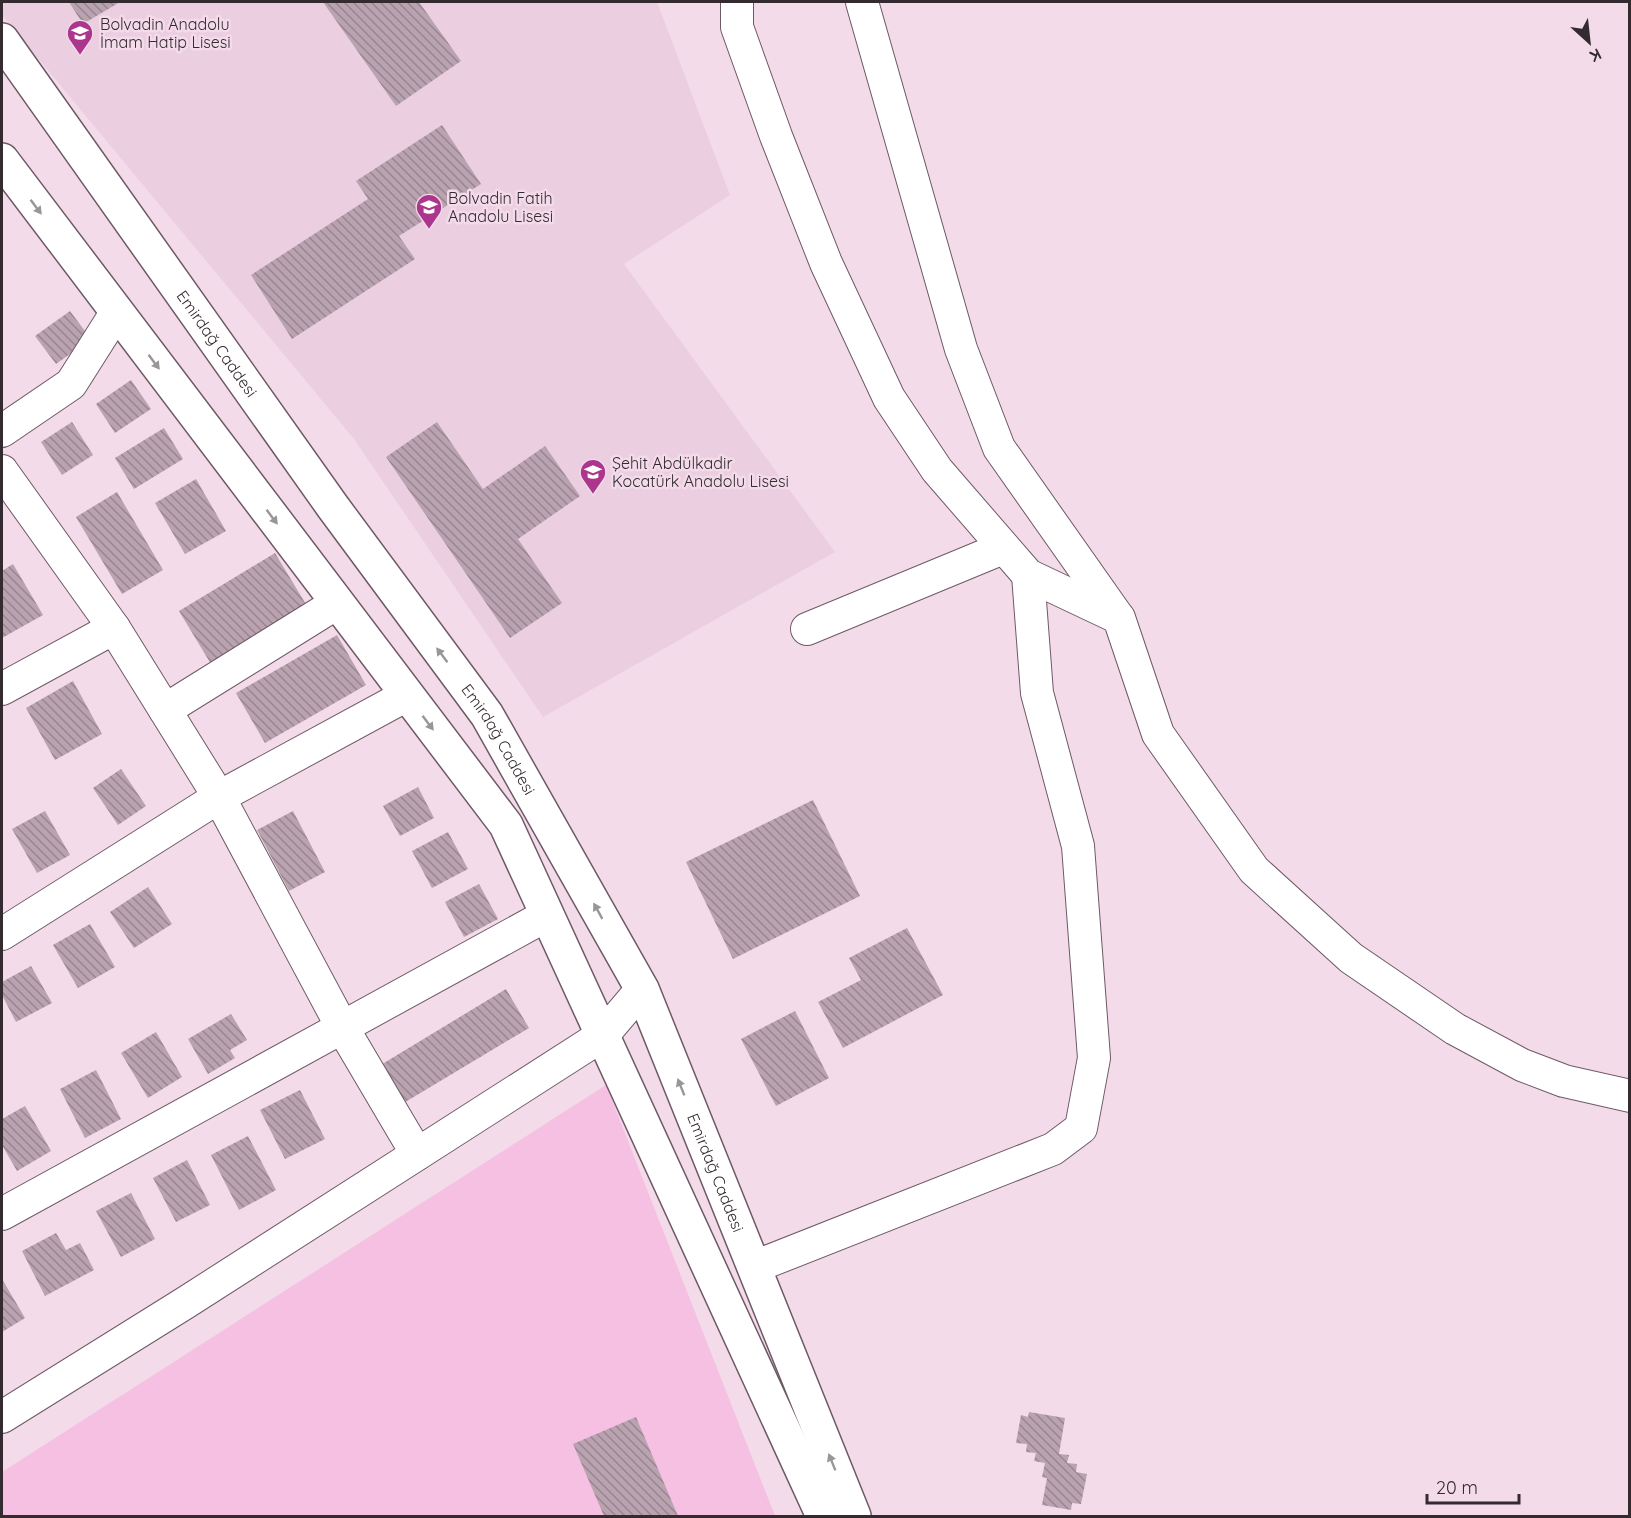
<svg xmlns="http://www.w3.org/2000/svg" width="1631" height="1518" font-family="Quicksand,sans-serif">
	<defs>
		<pattern id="building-back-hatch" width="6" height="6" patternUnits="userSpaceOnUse" patternTransform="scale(1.5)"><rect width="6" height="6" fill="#baa3b1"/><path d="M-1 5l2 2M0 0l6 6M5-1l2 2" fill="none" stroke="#988590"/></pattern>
	</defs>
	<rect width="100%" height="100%" fill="#f3dbea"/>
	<!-- built -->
	<path fill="#eccee1" d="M2,2h655l73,193 -106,69 211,288 -292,165 -189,-278 -352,-424z"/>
	<!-- park -->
	<path fill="#f5c0e2" d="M606,1085l169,431h-773v-44z"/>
	<!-- building -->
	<g fill="url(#building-back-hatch)">
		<path d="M69,2h51l-37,22z"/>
		<path d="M323,2h96l42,59 -65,45z"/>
		<path d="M442,125l39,59 -82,52 16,23 -123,80 -41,-64 117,-76 -12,-18z"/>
		<path d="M70,311l21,28 -35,25 -21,-28z"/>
		<path d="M131,380l20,29 -36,24 -19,-29z"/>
		<path d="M72,422l21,33 -31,20 -21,-33z"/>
		<path d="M437,422l46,67 62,-43 35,50 -62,43 44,64 -52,35 -124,-181z"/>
		<path d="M164,428l19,31 -49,30 -19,-31z"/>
		<path d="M196,479l30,52 -41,23 -30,-51z"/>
		<path d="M117,492l46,78 -41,24 -46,-77z"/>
		<path d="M275,553l35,58 -96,58 -35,-58z"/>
		<path d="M13,564l30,51 -41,23v-67z"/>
		<path d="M337,635l29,50 -101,58 -29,-50z"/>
		<path d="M73,681l29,53 -47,26 -29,-52z"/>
		<path d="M121,769l25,37 -28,19 -25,-37z"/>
		<path d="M418,787l16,31 -34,18 -17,-30z"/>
		<path d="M813,800l47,96 -127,63 -47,-97z"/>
		<path d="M45,811l25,44 -33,18 -25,-44z"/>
		<path d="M293,811l32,61 -36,19 -32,-61z"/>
		<path d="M448,832l20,37 -36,19 -20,-37z"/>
		<path d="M479,884l19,35 -34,18 -19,-35z"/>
		<path d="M148,887l24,37 -38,24 -24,-36z"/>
		<path d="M90,924l25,43 -37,21 -25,-43z"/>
		<path d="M907,928l36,67 -100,53 -25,-46 43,-22 -12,-22z"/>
		<path d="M31,966l21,37 -36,19 -14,-27v-13z"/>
		<path d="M506,989l23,39 -127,76 -23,-38z"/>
		<path d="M795,1011l34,67 -53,28 -35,-67z"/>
		<path d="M231,1014l16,26 -17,10 5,8 -27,16 -20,-35z"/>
		<path d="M156,1032l26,45 -34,21 -27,-45z"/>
		<path d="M96,1070l25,49 -36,19 -25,-49z"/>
		<path d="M300,1090l25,49 -40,20 -25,-49z"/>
		<path d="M25,1106l26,45 -34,20 -15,-26v-26z"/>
		<path d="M248,1136l28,54 -37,20 -28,-55z"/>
		<path d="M187,1160l23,45 -34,17 -23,-44z"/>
		<path d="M131,1193l24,46 -34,18 -25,-46z"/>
		<path d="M56,1233l10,17 14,-7 14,27 -49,26 -23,-45z"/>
		<path d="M2,1279l23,39 -23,14z"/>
		<path d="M1029,1412l36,6 -6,36 10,1 -2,8 10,1 -1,8 11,2 -6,30 -9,-1 -1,7 -29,-5 5,-27 -5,-1 3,-14 -11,-2 2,-8 -10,-1 1,-8 -11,-1 5,-28 7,2z"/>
		<path d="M636,1417l42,99h-74l-31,-72z"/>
	</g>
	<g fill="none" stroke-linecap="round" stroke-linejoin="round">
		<!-- minor casing -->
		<g stroke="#6e5966" stroke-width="34">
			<g id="minor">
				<path d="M737,2v25l39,109 50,127 63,135 48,72 91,105 91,43 39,116 96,136 97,88 104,71 67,36 42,16 66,15"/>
				<path d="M862,2l99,347 38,99 119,169"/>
				<path d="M2,431l69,-47 45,-71"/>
				<path d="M2,471l112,157 105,169 123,230 75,127"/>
				<path d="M807,629l196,-81"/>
				<path d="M2,689l112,-61"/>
				<path d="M165,710l172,-107"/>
				<path d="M2,934l217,-137 188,-102"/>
				<path d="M2,1214l545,-299"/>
				<path d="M754,1267l299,-118 28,-21 13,-70 -16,-212 -41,-153 -9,-118"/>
				<path d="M2,1417l183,-114 418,-268 39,-46"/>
			</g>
		</g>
		<!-- major casing -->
		<g stroke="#6e5966" stroke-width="36">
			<g id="major">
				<path id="s1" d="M2,40l331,467 154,208 155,274 212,527"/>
				<path d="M2,160l504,665 317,691"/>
			</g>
		</g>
		<!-- minor -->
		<use href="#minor" stroke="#fff" stroke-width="32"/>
		<!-- major -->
		<use href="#major" stroke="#fff" stroke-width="33"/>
	</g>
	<!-- one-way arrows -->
	<defs><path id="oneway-solid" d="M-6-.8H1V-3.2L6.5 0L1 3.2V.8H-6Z" transform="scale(1.5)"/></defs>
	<g fill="#9a9598">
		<use href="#oneway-solid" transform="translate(36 207) rotate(53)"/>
		<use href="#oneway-solid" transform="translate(154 362) rotate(53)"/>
		<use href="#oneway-solid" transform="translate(272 517) rotate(53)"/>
		<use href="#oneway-solid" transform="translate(442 655) rotate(-127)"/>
		<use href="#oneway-solid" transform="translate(428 723) rotate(53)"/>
		<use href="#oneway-solid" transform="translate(598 911) rotate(-119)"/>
		<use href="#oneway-solid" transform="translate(681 1087) rotate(-112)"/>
		<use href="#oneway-solid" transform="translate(832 1462) rotate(-112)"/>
	</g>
	<!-- icons -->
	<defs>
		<g id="school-pin" transform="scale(1.35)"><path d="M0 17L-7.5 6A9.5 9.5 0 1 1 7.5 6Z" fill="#ac368d" stroke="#f3dbea"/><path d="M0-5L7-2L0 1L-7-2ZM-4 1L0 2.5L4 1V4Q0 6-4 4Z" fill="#fff"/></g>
	</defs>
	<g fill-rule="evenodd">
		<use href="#school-pin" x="80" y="33"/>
		<use href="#school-pin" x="429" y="207"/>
		<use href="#school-pin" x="593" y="472"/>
	</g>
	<g text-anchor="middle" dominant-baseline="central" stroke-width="5" stroke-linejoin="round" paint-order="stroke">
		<!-- poi labels -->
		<g font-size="16" fill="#342b30" stroke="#f3dbea" text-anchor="start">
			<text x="100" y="24">Bolvadin Anadolu<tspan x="100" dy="18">İmam Hatip Lisesi</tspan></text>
			<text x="448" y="198">Bolvadin Fatih<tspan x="448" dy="18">Anadolu Lisesi</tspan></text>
			<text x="612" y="463">Şehit Abdülkadir<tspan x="612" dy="18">Kocatürk Anadolu Lisesi</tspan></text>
		</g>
		<!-- street labels -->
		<g font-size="16" fill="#342b30" stroke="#f3dbea">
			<text stroke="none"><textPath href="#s1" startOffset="372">Emirdağ Caddesi</textPath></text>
			<text stroke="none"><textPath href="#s1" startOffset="858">Emirdağ Caddesi</textPath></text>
			<text stroke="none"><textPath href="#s1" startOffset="1344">Emirdağ Caddesi</textPath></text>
		</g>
	</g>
	<!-- border -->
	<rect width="1631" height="1518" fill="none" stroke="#342b30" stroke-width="6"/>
	<!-- north arrow -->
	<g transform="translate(1589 42) rotate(153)" stroke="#f3dbea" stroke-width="4.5" paint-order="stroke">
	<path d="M0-4.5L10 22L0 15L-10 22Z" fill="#342b30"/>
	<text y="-9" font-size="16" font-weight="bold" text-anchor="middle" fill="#342b30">K</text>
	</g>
	<!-- scale -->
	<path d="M1427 1494v9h92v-9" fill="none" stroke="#342b30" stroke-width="3"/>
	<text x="1436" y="1494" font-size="18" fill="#342b30" stroke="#f3dbea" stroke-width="4.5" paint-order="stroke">20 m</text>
</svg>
